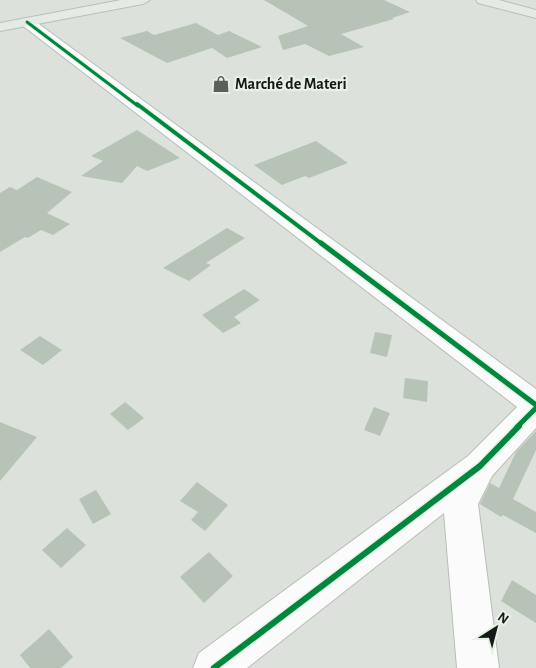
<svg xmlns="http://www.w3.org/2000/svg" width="536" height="668" font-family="'Alegreya Sans',sans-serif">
	<rect width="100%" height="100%" fill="#dce2db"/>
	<!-- building -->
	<g fill="#b7c3b6">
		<path d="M264,0h120l26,12 -18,6 2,1 -53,15 23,13 -35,9 -24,-12 -22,6 -5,-14 30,-10z"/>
		<path d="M196,23l22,12 11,-4 33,16 -35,11 -15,-10 -45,15 -47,-25 27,-7 7,4z"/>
		<path d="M137,130l43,28 -33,13 -10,-5 -15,17 -41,-7 22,-15 -12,-5z"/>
		<path d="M316,141l32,22 -39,15 -4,-2 -23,9 -28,-20z"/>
		<path d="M37,177l35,15 -25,21 23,11 -17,11 -12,-5 -13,8 -3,-1 -25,15v-59l10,-6 7,3z"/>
		<path d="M227,228l18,10 -39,25 5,2 -22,16 -26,-13z"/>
		<path d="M244,289l16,11 -26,17 7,6 -18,10 -21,-18z"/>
		<path d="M375,332l17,3 -5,22 -17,-4z"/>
		<path d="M40,336l22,14 -19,15 -23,-15z"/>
		<path d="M405,378l23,3 -1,21 -24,-4z"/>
		<path d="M125,402l19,16 -16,12 -18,-16z"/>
		<path d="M374,407l16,6 -10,23 -16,-6z"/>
		<path d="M0,422l37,15 -37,44z"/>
		<path d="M536,431v19l-23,49 23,13v21l-33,-18 -2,2 -21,-13 10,-21 9,5 17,-36z"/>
		<path d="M197,482l31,23 -23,26 -14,-11 7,-8 -18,-11z"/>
		<path d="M96,490l15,24 -18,10 -14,-25z"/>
		<path d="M67,528l19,17 -25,23 -19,-18z"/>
		<path d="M209,552l24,24 -29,27 -24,-26z"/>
		<path d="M512,580l24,15v28l-35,-22z"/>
		<path d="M49,629l24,28 -12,11h-31l-10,-13z"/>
	</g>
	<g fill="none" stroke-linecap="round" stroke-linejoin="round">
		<!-- minor casing -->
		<g stroke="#b8bdb8" stroke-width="2">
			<path id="minor" d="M27,18l5,1 504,370v39l-44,48 -14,28 21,164h-42l-13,-155 -197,155h-54l6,-15 269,-197 49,-49 -495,-382 -2,-3 2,-3z"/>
		</g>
		<!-- major casing -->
		<g stroke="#bbbebb" stroke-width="2">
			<g id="major">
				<path d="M121,0h29l-7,4 -143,27v-8z"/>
				<path d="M476,0h23l37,10v8l-58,-15z"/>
			</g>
		</g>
		<!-- minor -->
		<use href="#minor" fill="#fafbfa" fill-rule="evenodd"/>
		<!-- major -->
		<use href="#major" fill="#e3ebe3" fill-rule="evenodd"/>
		<!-- cycleway-far3 casing -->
		<g stroke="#e6f2e6" stroke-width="5">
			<path id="cycleway-far3" d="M27,22l111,84"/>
		</g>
		<!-- cycleway-far2 casing -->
		<g stroke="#e6f2e6" stroke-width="6">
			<path id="cycleway-far2" d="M137,104l185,140"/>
		</g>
		<!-- cycleway-far1 casing -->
		<g stroke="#e6f2e6" stroke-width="8">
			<g id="cycleway-far1">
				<path d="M321,243l215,162"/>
				<path d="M517,427l19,-19"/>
			</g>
		</g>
		<!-- cycleway casing -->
		<g stroke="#e6f2e6" stroke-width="9">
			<path id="cycleway" d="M214,668l266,-202 39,-40"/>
		</g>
		<!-- cycleway-far3 -->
		<use href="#cycleway-far3" stroke="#00873e" stroke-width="3"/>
		<!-- cycleway-far2 -->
		<use href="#cycleway-far2" stroke="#00873e" stroke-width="4"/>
		<!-- cycleway-far1 -->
		<use href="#cycleway-far1" stroke="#00873e" stroke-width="5"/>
		<!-- cycleway -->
		<use href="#cycleway" stroke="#00873e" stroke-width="6"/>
	</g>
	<!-- icons -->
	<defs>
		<g id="shop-bare" transform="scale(1.35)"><path d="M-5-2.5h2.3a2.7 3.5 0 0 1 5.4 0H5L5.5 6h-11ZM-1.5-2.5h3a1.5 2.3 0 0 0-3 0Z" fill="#5b605b" stroke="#e6f2e6" stroke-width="2.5" paint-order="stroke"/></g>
	</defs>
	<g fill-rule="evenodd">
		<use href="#shop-bare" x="221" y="84"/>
	</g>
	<g text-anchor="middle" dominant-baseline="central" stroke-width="4.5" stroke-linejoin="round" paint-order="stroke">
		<!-- far-poi labels -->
		<g font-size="16" font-weight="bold" fill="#161a16" stroke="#e6f2e6" text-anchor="start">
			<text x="235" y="84">Marché de Materi</text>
		</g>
	</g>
	<!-- north arrow -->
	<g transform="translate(496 628) rotate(36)" stroke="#e6f2e6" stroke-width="4" paint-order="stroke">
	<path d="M0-4L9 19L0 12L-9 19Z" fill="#161a16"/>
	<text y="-8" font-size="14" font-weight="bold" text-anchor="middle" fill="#161a16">N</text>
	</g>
</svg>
